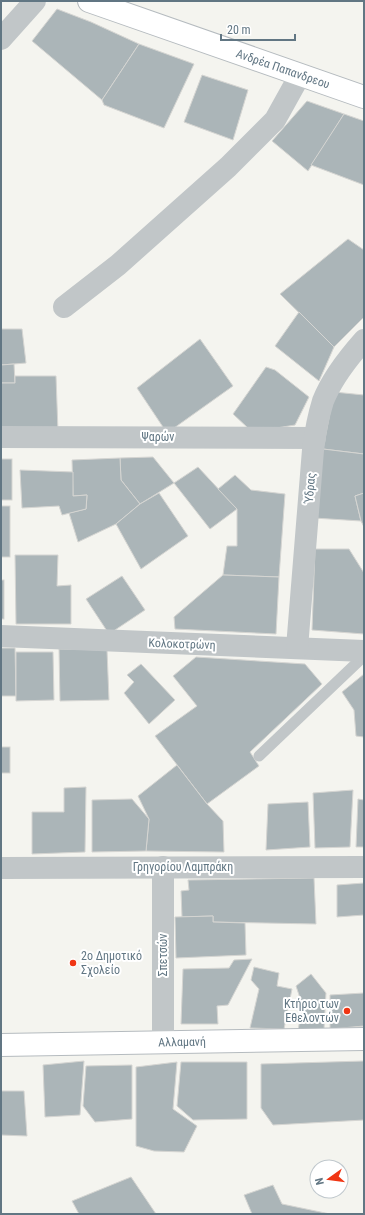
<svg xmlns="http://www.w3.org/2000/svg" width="365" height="1215" font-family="'Roboto Condensed',sans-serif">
	<rect width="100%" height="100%" fill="#f4f4ef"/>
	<!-- building -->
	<g fill="#abb5b8" stroke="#d5d5d2">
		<path d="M57,9l34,13 48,22 -37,56 -70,-59z"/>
		<path d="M139,44l55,20 -30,64 -60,-23 -2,-5z"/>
		<path d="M202,75l46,15 -15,50 -49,-18z"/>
		<path d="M307,101l37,13 -36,57 -36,-30z"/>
		<path d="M344,114l20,7v64l-53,-20z"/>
		<path d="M348,239l16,11v67l-30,30 -54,-53z"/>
		<path d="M299,312l35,35 -15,34 -44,-35z"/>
		<path d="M1,329h21l4,34 -25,2z"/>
		<path d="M200,339l33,47 -66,47 -30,-45z"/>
		<path d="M14,364l1,19h-14v-18z"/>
		<path d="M266,367l9,3 34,27 -14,28 -31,5 -16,-2 -15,-14z"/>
		<path d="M15,376h41l2,56 -57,1v-50h14z"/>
		<path d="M334,392l30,3v59l-41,-5z"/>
		<path d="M323,449l41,5v39l-9,3 6,25 -47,-3z"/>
		<path d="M153,457l21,26 -34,21 -19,-24 -1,-22z"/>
		<path d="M120,458l1,22 19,24 -24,20 -38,18 -9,-29 17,-4 1,-14 -14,1 -1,-36z"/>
		<rect x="1" y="459" width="11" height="41"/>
		<path d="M198,467l39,42 -27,20 -36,-46z"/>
		<path d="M20,470l53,2v24l14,-1 -1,14 -24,6 -3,-9 -37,2z"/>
		<path d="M235,475l16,15 34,4 -6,83 -56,-2 4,-29h10v-37l-19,-20z"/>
		<path d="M159,493l29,43 -47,33 -25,-45 24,-20z"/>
		<path d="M364,493v34l-3,-6 -6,-25z"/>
		<rect x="1" y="506" width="9" height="51"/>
		<path d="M315,549h34l15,24v61l-52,-4z"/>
		<path d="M15,555h43l-1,31 14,-1v39h-55z"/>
		<path d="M223,575l56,2 -3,57 -101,-5 -1,-12z"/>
		<path d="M122,576l23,34 -36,24 -23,-35z"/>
		<rect x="1" y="580" width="3" height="39"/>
		<path d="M1,648h14l1,48h-15z"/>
		<path d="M59,649l48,1 2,50 -49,1z"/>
		<path d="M16,652h37l1,48 -38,1z"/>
		<path d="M196,657l109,7 17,20 -72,68 9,14 -52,38 -52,-68 42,-30 -24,-30z"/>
		<path d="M141,664l34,36 -26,24 -25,-31 10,-11 -7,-7z"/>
		<path d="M364,674v63l-8,-1 -2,-26 -12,-18z"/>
		<rect x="1" y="747" width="9" height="26"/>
		<path d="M177,765l30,39 16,17 1,31 -78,-1 3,-32 -11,-23z"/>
		<path d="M86,787l-1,65 -53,2v-42h32v-24z"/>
		<path d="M353,790l-3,57 -35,1 -2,-55z"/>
		<path d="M132,799l17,20 -3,32 -54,1v-52z"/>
		<path d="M358,799l6,1v47h-8z"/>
		<path d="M308,802l2,45 -44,3 2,-46z"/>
		<path d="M314,878l2,46 -103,-2v-6l-31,1 -1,-26 8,-1 -1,-10z"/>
		<path d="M364,883v32l-27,2v-32z"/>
		<path d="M213,916v6l32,1 1,32 -70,3 -1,-41z"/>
		<path d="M252,959l-24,46 -11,1 1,18h-37l2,-55 46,-1 5,-8z"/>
		<path d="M254,967l25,6 -2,13 15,3 -8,40 -34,-1 9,-39 -8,-9z"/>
		<path d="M311,974l15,19 -2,36 -26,2 4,-27 -6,-18z"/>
		<path d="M364,993v33l-34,3v-34z"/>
		<path d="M84,1061l-4,54 -35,2 -2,-52z"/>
		<path d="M364,1061v59l-91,5 -12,-17v-44z"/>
		<path d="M177,1062l-4,47 24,17 -13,26 -30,-1 -18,-5v-79z"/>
		<path d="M181,1062h66v57l-54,1 -16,-14z"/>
		<path d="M132,1065v54l-37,3 -12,-16 3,-40z"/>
		<path d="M1,1091h23l3,45 -26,-1z"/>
		<path d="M131,1177l25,37h-77l-7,-13z"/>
		<path d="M273,1185l9,19 48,10h-78l-8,-19z"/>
	</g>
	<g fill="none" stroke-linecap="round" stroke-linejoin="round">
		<!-- secondary casing -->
		<g stroke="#b5bbbf" stroke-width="24">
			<g id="secondary">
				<path d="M89,1l275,96"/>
				<path d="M1,1045l363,-6"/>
			</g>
		</g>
		<!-- lane -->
		<path stroke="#c1c6c8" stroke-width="11" d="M259,756l105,-100"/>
		<!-- street -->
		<g stroke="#c1c6c8" stroke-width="22">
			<path d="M1,39l34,-38"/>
			<path d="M64,307l54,-42 110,-98 47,-47 25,-45"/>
			<path d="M1,437l314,1"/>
			<path d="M1,636l363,15"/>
			<path d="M297,648l16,-198c2,-16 5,-33 10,-49 9,-23 25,-43 41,-61"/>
			<path d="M163,867v175"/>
			<path d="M1,868l363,-1"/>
		</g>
		<!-- secondary -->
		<use href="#secondary" stroke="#fff" stroke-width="22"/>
	</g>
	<!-- markers -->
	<g fill="#f03513" stroke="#fff" stroke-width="1.5">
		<circle cx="73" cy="963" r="4"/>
		<circle cx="347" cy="1011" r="4"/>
	</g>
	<g text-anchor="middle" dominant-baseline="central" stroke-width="4" stroke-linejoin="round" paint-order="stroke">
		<!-- street labels -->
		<g font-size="12" fill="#617683" stroke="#fff">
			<text transform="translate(283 69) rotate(19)">Ανδρέα Παπανδρεου</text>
			<text x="158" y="437">Ψαρών</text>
			<text transform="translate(310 488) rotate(-85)">Ύδρας</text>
			<text transform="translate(182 644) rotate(2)">Κολοκοτρώνη</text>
			<text x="183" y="867">Γρηγορίου Λαμπράκη</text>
			<text transform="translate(163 955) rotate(-90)">Σπετσών</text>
			<text transform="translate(182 1042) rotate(-1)">Αλλαμανή</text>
		</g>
		<!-- poi labels -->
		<g font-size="12" fill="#617683" stroke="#fff" text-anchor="start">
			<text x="81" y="956">2ο Δημοτικό<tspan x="81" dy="14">Σχολείο</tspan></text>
			<text x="339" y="1004" text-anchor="end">Κτήριο των<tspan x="339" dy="14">Εθελοντών</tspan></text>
		</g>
	</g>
	<!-- border -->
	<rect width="365" height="1215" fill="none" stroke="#617683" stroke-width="4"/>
	<!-- north arrow -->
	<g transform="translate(329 1179) rotate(256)"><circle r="19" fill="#ffffff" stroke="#c0c8cd"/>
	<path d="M0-3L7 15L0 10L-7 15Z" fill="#f03513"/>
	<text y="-6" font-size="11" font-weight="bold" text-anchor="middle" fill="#617683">N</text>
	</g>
	<!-- scale -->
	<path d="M221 34v6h74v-6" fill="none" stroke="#617683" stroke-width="2"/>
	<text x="227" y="34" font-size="12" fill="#617683" stroke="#ffffff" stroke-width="3" paint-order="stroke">20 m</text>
</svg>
